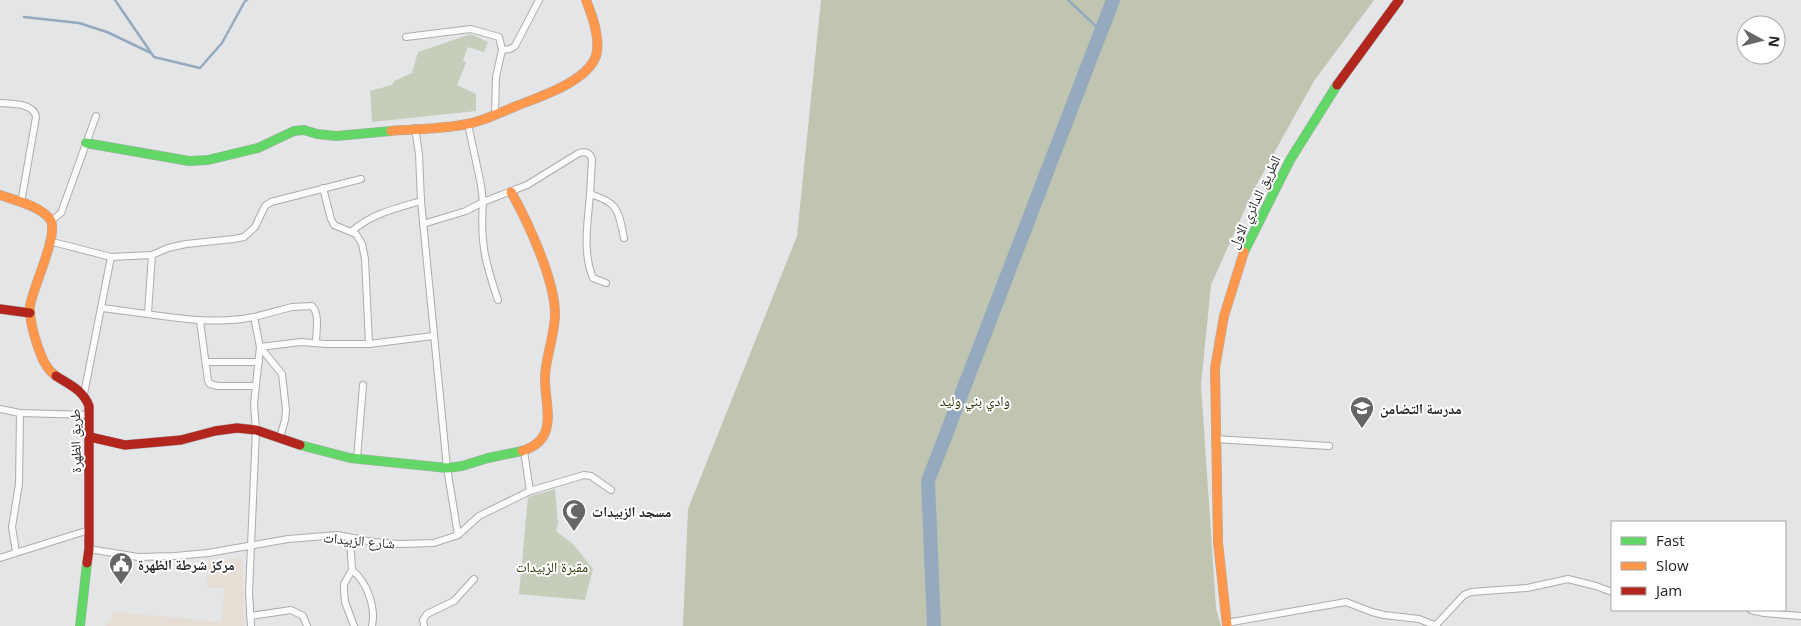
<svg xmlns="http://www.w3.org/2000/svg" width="1801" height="626" font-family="'Open Sans','Noto Naskh Arabic',sans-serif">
	<rect width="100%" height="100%" fill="#e4e5e6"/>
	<!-- education -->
	<path fill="#e6ded4" d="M242,558l2,68h-139l10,-14 106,10 4,-34h-18l1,-25z"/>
	<!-- green -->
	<g fill="#c7cdbb">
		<path d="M471,34l17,8 -4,10 -16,-5 -5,13 3,3 -9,22 19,9v17l-104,11 -2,-31 22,-6 2,-4 18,-8 6,-21z"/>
		<path d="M555,489l3,34 -2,8 17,13 20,25 -8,31 -66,-6 9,-97z"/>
	</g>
	<!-- forest -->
	<path fill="#bfc5b0" d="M821,0h553l-60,81 -61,110 -42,94 -10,100 15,223 5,18h-538l5,-117 109,-273z"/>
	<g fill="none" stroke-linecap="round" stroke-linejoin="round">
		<!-- stream -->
		<g stroke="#95aabe" stroke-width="2.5">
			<path d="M115,0l39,57 46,11 22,-25 23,-42 2,-1"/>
			<path d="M1068,0l33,31"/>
			<path d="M24,17l55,6 28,9 44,21"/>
		</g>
		<!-- river -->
		<path stroke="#95aabe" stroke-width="14" d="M934,626l-6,-145 185,-481"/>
		<!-- street casing -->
		<g stroke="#abacad" stroke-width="8">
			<g id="street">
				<path d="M406,37l65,-8 28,8 3,13 -6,27 -1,38"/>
				<path d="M502,50l8,-1 5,-3 24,-46"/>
				<path d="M0,103c12,1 34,0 36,14l-15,86"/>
				<path d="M468,124l13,61 2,17 44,-17 52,-32c7,-2 12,0 13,7l-2,34c29,9 28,16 34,44"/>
				<path d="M415,128l4,26 2,47 26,267 11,67"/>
				<path d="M323,188l8,31 3,6 22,9 6,10 3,15 4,85"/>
				<path d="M590,194c-2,27 -8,58 3,84l13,5"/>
				<path d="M483,202c-3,40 2,60 15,98"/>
				<path d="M51,221l10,-8 35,-97"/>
				<path d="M423,224l43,-13 17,-9"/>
				<path d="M352,231c21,-18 43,-22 69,-30"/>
				<path d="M49,241l62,16 41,-2 16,-7 18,-4 48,-5 10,-2 11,-10 10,-21 6,-4 90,-23"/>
				<path d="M101,308c49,5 105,19 153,9l6,30 -6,57 2,26 -7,162 2,34"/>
				<path d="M148,313l4,-58"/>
				<path d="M254,317l38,-10 20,-1c8,8 4,26 4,37"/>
				<path d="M200,321l8,60 2,3 8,2h37"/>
				<path d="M260,347l41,-5 25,2h43l64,-8"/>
				<path d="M260,347l22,27 4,36 -1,10 -5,17"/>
				<path d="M206,362h53"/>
				<path d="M84,394l27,-137"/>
				<path d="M0,409l20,4 70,2"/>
				<path d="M1215,439l114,7"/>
				<path d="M524,451l6,40"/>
				<path d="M357,459l6,-74"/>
				<path d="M350,538l2,32 -8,14v7l1,11 9,24"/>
				<path d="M89,549l49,8 37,-1 33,-3 80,-14 50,-4 35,7 27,2 34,-1 24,-8 21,-19 51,-25 54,-16 7,1 20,14"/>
				<path d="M16,552l-4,-25 7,-43 1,-71"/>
				<path d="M0,558l89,-28"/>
				<path d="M352,570c15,12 24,37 20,56"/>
				<path d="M1751,610l13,3 37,3"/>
				<path d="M250,616l41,-6 12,6 4,10"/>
				<path d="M1226,623l120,-21 26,10 12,3 35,4 18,7"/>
				<path d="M1436,625l28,-30 7,-3 56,-4 41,-9 28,7 16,6"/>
				<path d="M424,626l-1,-6 4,-6 27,-13 20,-22"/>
			</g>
		</g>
		<!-- fast casing -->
		<g stroke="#abacad" stroke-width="10">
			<g id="fast">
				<path d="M86,143l103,18 19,-1 50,-12 36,-17 10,-1 13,4 19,2 55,-5"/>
				<path d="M1244,252l46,-92 47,-75"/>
				<path d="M300,445l50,13 97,10 15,-2 26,-8 34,-7"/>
				<path d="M80,626l7,-63"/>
			</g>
		</g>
		<!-- slow casing -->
		<g stroke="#abacad" stroke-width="10">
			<g id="slow">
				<path d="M391,131c25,-2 52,-2 76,-7 16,-3 32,-11 47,-17 24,-10 72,-24 82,-51 5,-17 -4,-41 -10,-56"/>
				<path d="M511,192c17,30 45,90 44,124 -1,21 -9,41 -10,60 -1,29 16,63 -23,75"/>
				<path d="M0,195c14,5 44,12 51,26 7,15 -18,66 -21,85 -1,13 3,26 7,38 4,12 8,24 19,32"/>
				<path d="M1227,626l-9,-84 -3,-174 9,-52 20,-64"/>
			</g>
		</g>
		<!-- jam casing -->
		<g stroke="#abacad" stroke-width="10">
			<g id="jam">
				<path d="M1337,85l62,-85"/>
				<path d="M0,309l30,4"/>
				<path d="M56,376c14,9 27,14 33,30v143l-2,14"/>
				<path d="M90,437l35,8 56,-5 34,-9 22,-3 19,2 44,15"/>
			</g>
		</g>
		<!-- street -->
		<use href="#street" stroke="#fbfbfb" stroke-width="6"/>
		<!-- fast -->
		<use href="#fast" stroke="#63d668" stroke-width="9"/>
		<!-- slow -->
		<use href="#slow" stroke="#ff974d" stroke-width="9"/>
		<!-- jam -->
		<use href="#jam" stroke="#b3261e" stroke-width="9"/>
	</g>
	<!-- icons -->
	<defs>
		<g id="school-pin" transform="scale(1.25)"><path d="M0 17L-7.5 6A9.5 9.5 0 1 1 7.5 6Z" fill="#666668" stroke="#fff"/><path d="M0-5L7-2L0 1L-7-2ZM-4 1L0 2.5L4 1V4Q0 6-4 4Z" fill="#fff"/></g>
		<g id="mosque-pin" transform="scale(1.25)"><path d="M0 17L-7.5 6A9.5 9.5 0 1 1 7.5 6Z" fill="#666668" stroke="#fff"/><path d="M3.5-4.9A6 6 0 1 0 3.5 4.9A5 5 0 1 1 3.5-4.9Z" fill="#fff"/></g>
		<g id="civic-pin" transform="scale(1.25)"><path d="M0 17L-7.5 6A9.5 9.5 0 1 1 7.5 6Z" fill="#666668" stroke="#fff"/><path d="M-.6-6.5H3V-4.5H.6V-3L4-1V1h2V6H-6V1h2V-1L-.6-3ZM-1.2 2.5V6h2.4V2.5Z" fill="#fff"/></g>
	</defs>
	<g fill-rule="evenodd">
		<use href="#school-pin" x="1362" y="408"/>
		<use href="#mosque-pin" x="574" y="511"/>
		<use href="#civic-pin" x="121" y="564"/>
	</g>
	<g text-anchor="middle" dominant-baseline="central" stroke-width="4" stroke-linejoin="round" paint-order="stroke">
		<!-- street labels -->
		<g font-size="14" fill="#222224" stroke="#fff">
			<text transform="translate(1254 202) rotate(-64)">الطريق الدائري الاول</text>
			<text transform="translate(75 441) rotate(-91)">طريق الظهرة</text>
			<text transform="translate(359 540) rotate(5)">شارع الزبيدات</text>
		</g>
		<!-- park labels -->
		<g font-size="14" fill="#293102" stroke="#fff">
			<text x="975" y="400">وادي بني وليد</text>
			<text x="552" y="566">مقبرة الزبيدات</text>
		</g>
		<!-- poi labels -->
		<g font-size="14" font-weight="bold" fill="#222224" stroke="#fff" text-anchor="start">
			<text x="1380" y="408">مدرسة التضامن</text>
			<text x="592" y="511">مسجد الزبيدات</text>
			<text x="138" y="564">مركز شرطة الظهرة</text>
		</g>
	</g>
	<!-- legend -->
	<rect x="1611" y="521" width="175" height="90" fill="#ffffff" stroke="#a7a7a7"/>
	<rect x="1621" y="537" width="25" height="8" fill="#63d668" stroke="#a7a7a7"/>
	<text x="1656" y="546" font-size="15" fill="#222224">Fast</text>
	<rect x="1621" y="562" width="25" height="8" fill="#ff974d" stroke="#a7a7a7"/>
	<text x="1656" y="571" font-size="15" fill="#222224">Slow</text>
	<rect x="1621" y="587" width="25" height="8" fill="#b3261e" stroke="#a7a7a7"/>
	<text x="1656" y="596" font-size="15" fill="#222224">Jam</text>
	<!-- north arrow -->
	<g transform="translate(1761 40) rotate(97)"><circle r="24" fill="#ffffff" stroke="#a7a7a7"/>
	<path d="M0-4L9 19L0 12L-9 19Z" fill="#666668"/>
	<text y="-8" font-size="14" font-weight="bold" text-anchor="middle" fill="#222224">N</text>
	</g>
</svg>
